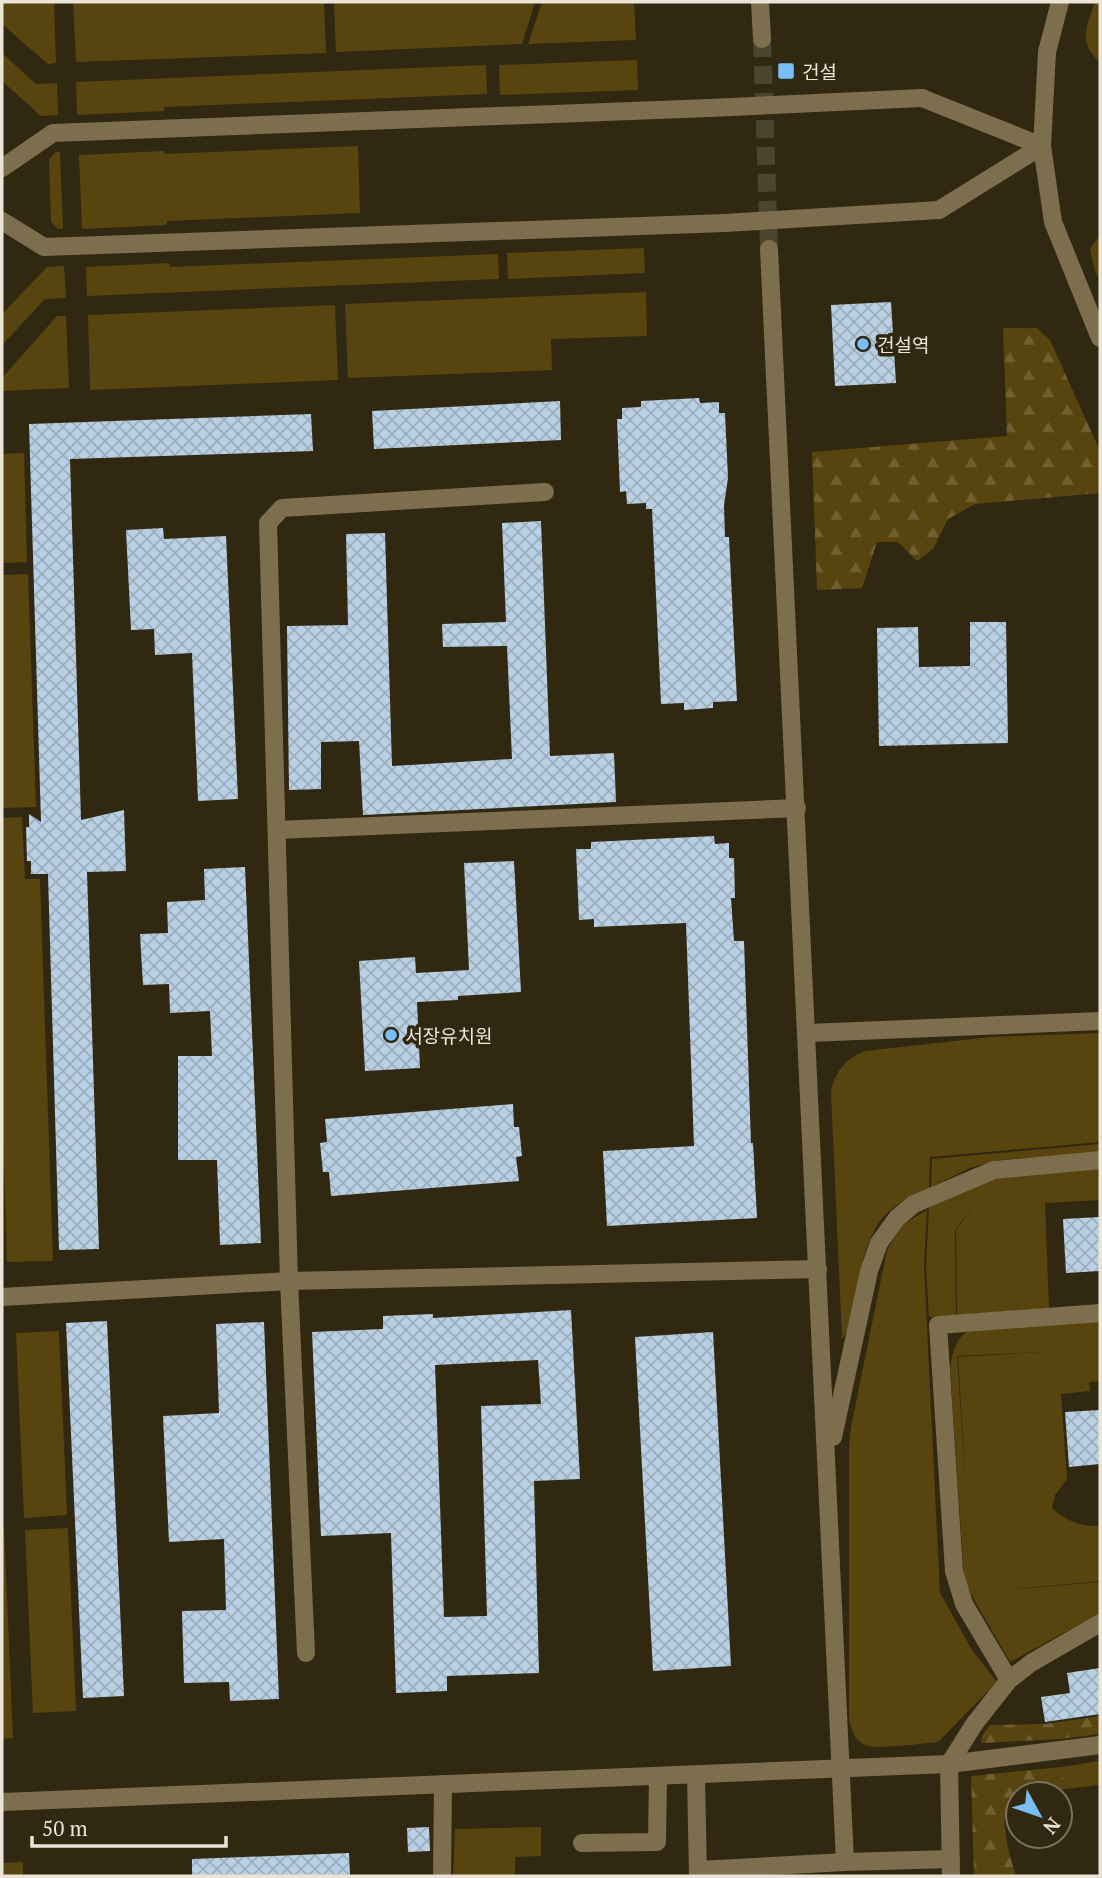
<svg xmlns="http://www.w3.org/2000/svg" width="1102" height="1878" font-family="'PT Serif','Noto Sans KR',serif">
	<defs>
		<pattern id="forest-firs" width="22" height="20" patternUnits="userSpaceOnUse" patternTransform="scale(1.75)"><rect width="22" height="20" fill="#58440e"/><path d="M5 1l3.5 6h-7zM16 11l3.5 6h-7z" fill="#705f30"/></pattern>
		<pattern id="building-cross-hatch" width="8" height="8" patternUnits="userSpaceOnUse" patternTransform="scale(1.75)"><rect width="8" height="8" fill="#b9d0e4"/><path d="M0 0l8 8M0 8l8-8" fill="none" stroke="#9cadbb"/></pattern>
	</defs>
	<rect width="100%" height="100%" fill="#312812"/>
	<!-- green -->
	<g fill="#58440e" fill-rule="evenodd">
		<path d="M2,2h52l2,61 -8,1 -46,-40z"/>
		<path d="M73,2h251l2,51 -250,9z"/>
		<path d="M334,2h201l-13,42 -186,8z"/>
		<path d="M542,2h92l2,38 -108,4z"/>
		<path d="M1095,2h5v60c-22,-19 -14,-35 -5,-60z"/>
		<path d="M2,53l34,31 21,-1 1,32 -17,1 -39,-35z"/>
		<path d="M637,60l1,30 -138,5 -1,-30z"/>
		<path d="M486,65l1,29 -323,13v4l-87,4 -1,-33z"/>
		<path d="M358,146l2,67 -193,8 -1,4 -84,4 -3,-74 85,-4v3z"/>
		<path d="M56,152h4l3,77h-5l-7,-7 -2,-63z"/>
		<path d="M1100,235v47l-6,-14 -4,-19z"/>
		<path d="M644,248l1,25 -137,6 -1,-26z"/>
		<path d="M498,254l1,25 -412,17 -1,-29 83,-4 1,4z"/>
		<path d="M64,266l2,32 -21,1 -43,46v-31l45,-47z"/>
		<path d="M646,292l1,44 -96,3 1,31 -204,8 -3,-74z"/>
		<path d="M335,305l3,75 -248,10 -2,-75z"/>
		<path d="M57,316h9l3,72 -67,3v-13z"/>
		<path d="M24,453l3,109 -25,1v-109z"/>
		<path d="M28,574l8,233 -34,1v-233z"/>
		<path d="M22,817l3,62h15l13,382 -46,1 -5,-159v-285z"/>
		<path d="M1100,1033v109l-170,15 -1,31c-19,9 -41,19 -52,38 -17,27 -22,73 -29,104l-6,9 -11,-248c5,-20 15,-33 34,-40l126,-14z"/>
		<path d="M1100,1144v8l-101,8 -29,8 -39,19 1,-28z"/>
		<path d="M1100,1167v33l-55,3 4,105 -92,7 -1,-84 21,-31 -22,31 1,84 -27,2 -3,-52 3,-57 5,-4 54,-27z"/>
		<path d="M927,1210l-3,55 16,328 32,57 25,32 -59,60c-13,1 -63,8 -73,3 -11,-5 -14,-16 -16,-27v-271l2,-20 36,-177 15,-25z"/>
		<path d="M1100,1319v62l-11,1 1,9 -29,3 6,85 -12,16 -3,13c13,13 30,19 48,18v55l-94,9 94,-8v31l-90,49 -39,-68 -7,-16 -14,-211c3,-14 5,-28 18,-36zM1041,1352l-83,5 9,149 -10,-150z"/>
		<path d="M59,1331l8,184 -43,3 -8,-185z"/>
		<path d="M2,1528h2l9,210 -11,1z"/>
		<path d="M68,1528l8,183 -43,2 -8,-183z"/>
		<path d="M1100,1761v24l-35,4 -3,-22z"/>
		<path d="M541,1827v29l-26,1v19h-62l2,-47z"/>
		<path d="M23,1862v14h-21v-13z"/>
	</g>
	<!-- forest -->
	<g fill="url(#forest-firs)">
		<path d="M1003,328h34l13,12 50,111v42l-125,11 -27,15 -15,30 -16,12 -19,-19h-21l-15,46 -45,2 -5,-138 195,-16z"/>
		<path d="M1100,1716v18l-40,5 -79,4 1,-7 8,-11 55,-1z"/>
		<path d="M1062,1767l3,22c-13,2 -33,2 -44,5 -30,7 -11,61 -5,82h-42l-3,-100z"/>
	</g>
	<!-- building -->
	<g fill="url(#building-cross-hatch)" fill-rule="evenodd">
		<path d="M891,302l5,81 -61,3 -4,-81z"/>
		<path d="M699,398l1,5 19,-1v11h6l3,65 -4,27 1,32h4l8,164 -24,1v6l-29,2v-7l-23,1 -9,-195h-6v-6l-19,1 -1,-13 -6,1 -3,-73h5v-11l19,-1v-6z"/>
		<path d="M560,401l1,39 -187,9 -2,-38z"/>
		<path d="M311,414l2,37 -243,8 11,361 43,-10 2,61 -39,1 12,377 -40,1 -11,-376h-17v-13h-4l-1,-34h3v-13l12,8 -12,-398z"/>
		<path d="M541,521l9,235 64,-3 2,49 -253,13 -4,-74 -38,1v47l-32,1 -2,-164 61,-1 -2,-91 39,-1 7,233 120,-7 -5,-113 -64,1 -1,-23 64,-2 -4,-99z"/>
		<path d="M163,528l1,11 62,-3 12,263 -40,2 -6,-148 -37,2 -1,-26 -23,1 -5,-100z"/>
		<path d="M970,622h36l2,121 -129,3 -2,-118 41,-1 1,40 51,-1z"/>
		<path d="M714,836l1,8 14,-1v15h5l1,40h-4l3,43h10l7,202h2l4,75 -150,8 -4,-75 91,-5 -8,-223 -92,4v-8l-15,1 -3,-71h15v-7z"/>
		<path d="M514,861l7,131 -63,4v4l-41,2 3,66 -55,3 -6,-110 56,-4 1,16 53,-3 -5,-107z"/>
		<path d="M245,867l16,376 -41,2 -3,-85h-39v-104h34l-2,-45 -40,2 -1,-29 -26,1 -3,-51 28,-1 -1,-31 38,-2 -1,-31z"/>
		<path d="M513,1104l1,23h5l3,29 -6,1 3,24 -188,15 -2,-24h-6l-3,-29 7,-1 -2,-23z"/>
		<path d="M1100,1217v54l-34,2 -3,-54z"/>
		<path d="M571,1310l9,169 -46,2 5,192 -92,3v15l-51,2 -5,-160 -70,3 -9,-204 71,-3v-13l50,-2v4zM538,1360l3,44 -60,2 6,210 -43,1 -9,-252z"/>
		<path d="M107,1321l17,375 -41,2 -17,-375z"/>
		<path d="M264,1322l15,377 -49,2 -1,-19 -45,1 -2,-72 44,-1 -2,-71 -55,3 -6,-126 56,-3 -3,-89z"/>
		<path d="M713,1332l18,334 -78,5 -18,-334z"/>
		<path d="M1100,1410v54l-31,3 -4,-55z"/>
		<path d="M1100,1668v46l-55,8 -4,-25 29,-4 -3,-20z"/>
		<path d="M429,1827l1,24 -22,1 -1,-24z"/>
		<path d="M349,1853l1,23h-158v-17z"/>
	</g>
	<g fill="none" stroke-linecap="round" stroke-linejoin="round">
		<!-- minor-tunnel -->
		<path stroke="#4d4430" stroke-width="18" stroke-dasharray="18 9" stroke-linecap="butt" d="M762,39l7,210"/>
		<!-- minor -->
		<g stroke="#7d6e4d" stroke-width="18">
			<path d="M760,2l2,37"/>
			<path d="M1060,2l-13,50 -5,94 11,76 47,116"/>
			<path d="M922,98l120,48"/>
			<path d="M2,168l51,-35 656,-25"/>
			<path d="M939,210l103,-64"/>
			<path d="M2,221l42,26 681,-24"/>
			<path d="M769,249l76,1613"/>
			<path d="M277,830l520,-22"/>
			<path d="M808,1033l292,-12"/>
			<path d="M2,1297l287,-16 529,-12"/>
			<path d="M833,1437l36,-166 10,-28 18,-25 17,-14 80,-34 106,-10"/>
			<path d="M306,1653l-17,-372 -21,-758 14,-15 263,-16"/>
			<path d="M1009,1680l-45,-76 -10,-33 -16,-246 162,-12"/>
			<path d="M696,1776l2,100"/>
			<path d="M2,1802l947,-38 151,-19"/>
			<path d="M582,1843l75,-1 1,-66"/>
			<path d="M698,1870l147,-8 106,-3"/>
			<path d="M442,1876l1,-92"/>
			<path d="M951,1876l-2,-112 26,-41 34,-43 22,-17 69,-40"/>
		</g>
		<!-- minor-bridge -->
		<g stroke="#7d6e4d" stroke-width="18">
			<path d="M709,108l213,-10"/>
			<path d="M725,223l214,-13"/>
		</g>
	</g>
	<!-- markers -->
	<g fill="#78bff7" stroke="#312812" stroke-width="2.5">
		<rect x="777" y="62" width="18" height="18" rx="3.5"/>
		<circle cx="863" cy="344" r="7"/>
		<circle cx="391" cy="1035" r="7"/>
	</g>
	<g text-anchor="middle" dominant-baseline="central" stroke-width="7" stroke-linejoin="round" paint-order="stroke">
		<!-- poi labels -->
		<g font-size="19" fill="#ebe4d7" stroke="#312812" text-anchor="start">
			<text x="802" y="71">건설</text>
			<text x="877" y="344">건설역</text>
			<text x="405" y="1035">서장유치원</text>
		</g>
	</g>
	<!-- border -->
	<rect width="1102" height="1878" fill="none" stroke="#ebe4d7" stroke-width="7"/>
	<!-- north arrow -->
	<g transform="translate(1039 1815) rotate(130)"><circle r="33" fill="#312812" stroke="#7b7361" stroke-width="2"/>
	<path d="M0-5L12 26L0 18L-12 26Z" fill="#78bff7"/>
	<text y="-10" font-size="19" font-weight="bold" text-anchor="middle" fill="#ebe4d7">N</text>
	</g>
	<!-- scale -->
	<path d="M32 1836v10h194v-10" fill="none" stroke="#ebe4d7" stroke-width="3.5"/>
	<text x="42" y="1836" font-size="21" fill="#ebe4d7" stroke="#312812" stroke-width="5" paint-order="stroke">50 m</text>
</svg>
